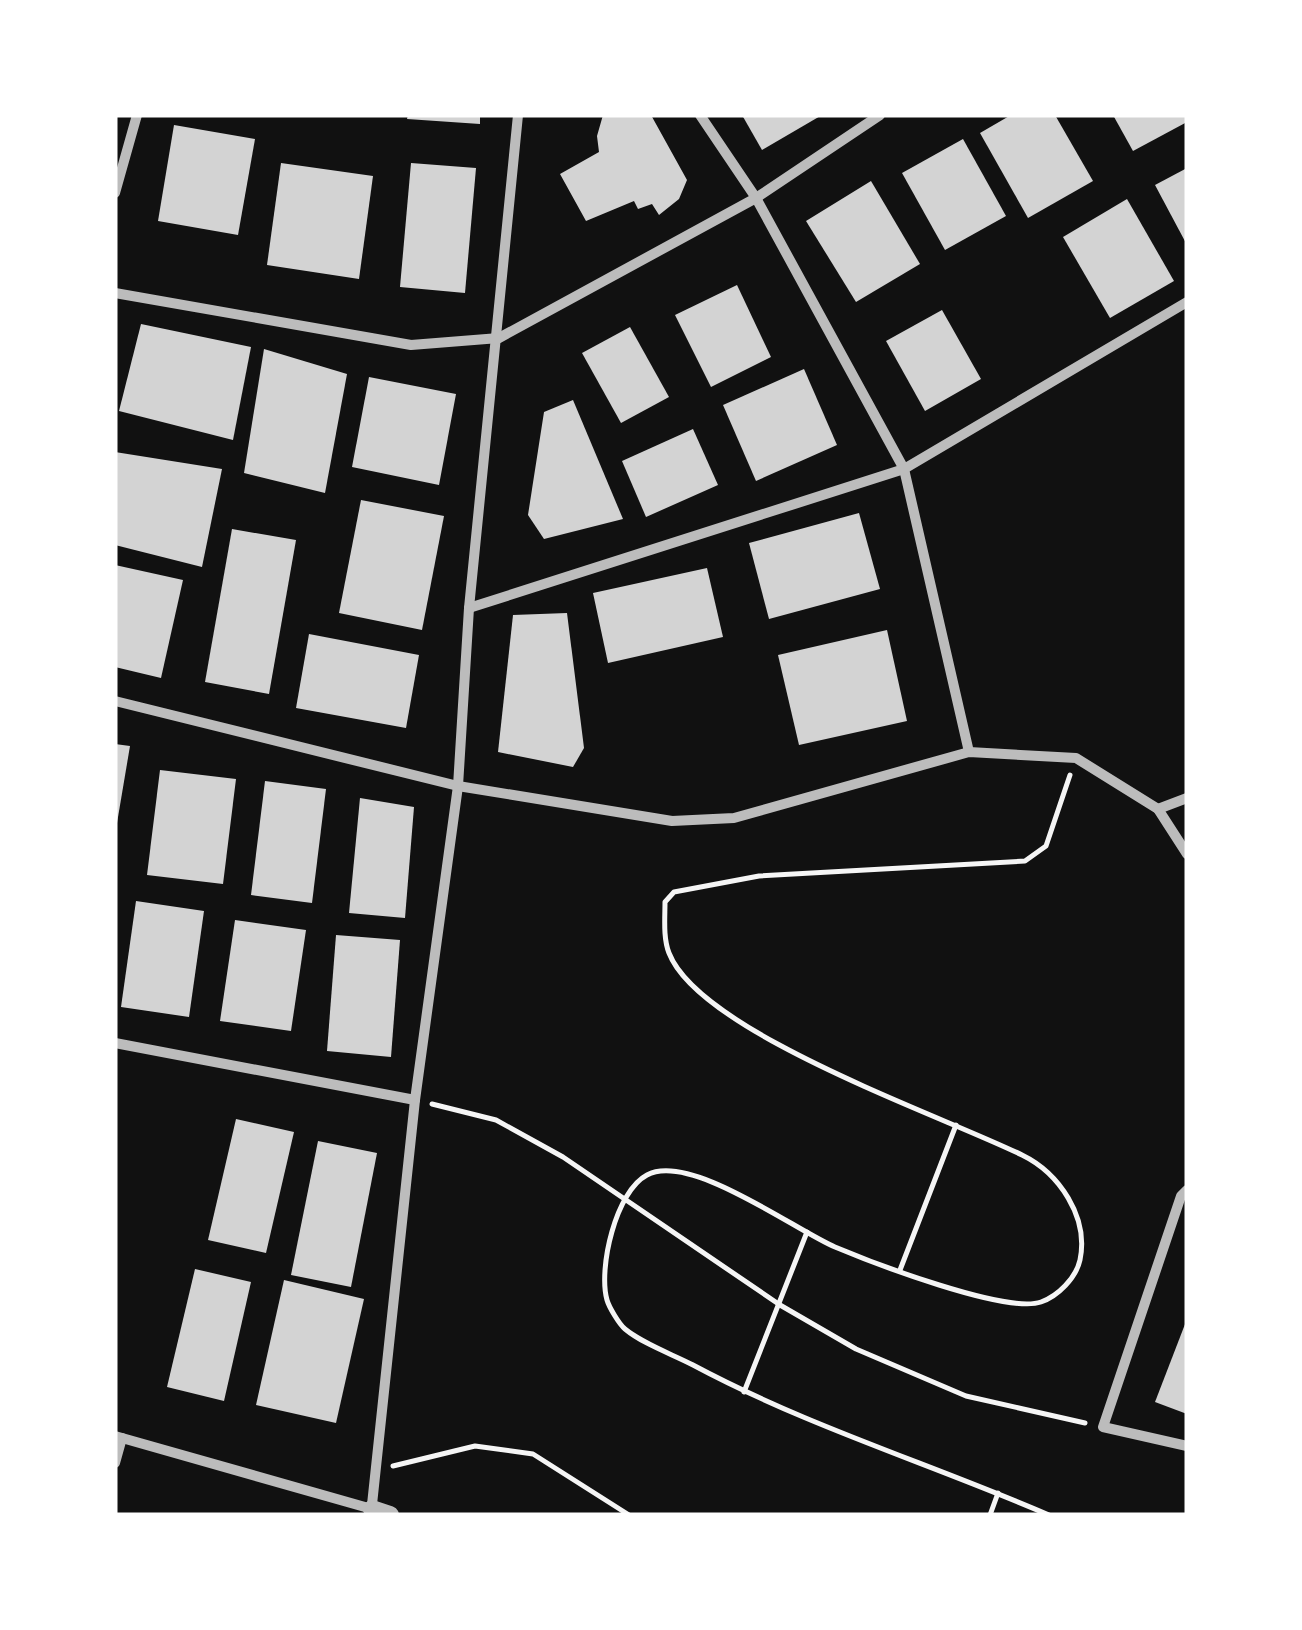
<svg xmlns="http://www.w3.org/2000/svg" width="1302" height="1630" font-family="Mulish,sans-serif">
	<rect width="100%" height="100%" fill="#111"/>
	<!-- building -->
	<g fill="#d3d3d3">
		<path d="M408,115h72v9l-73,-5z"/>
		<path d="M603,115h48l36,65 -8,19 -20,16 -7,-11 -14,5 -4,-8 -48,20 -26,-47 39,-22 -2,-16z"/>
		<path d="M742,115h80l-60,35z"/>
		<path d="M1011,115h44l38,66 -65,37 -48,-85z"/>
		<path d="M1113,115h74v7l-54,29z"/>
		<path d="M174,125l81,14 -17,96 -80,-14z"/>
		<path d="M963,139l43,77 -61,34 -43,-77z"/>
		<path d="M281,163l92,13 -14,103 -92,-14z"/>
		<path d="M411,163l65,5 -11,125 -65,-6z"/>
		<path d="M1187,168v77l-32,-60z"/>
		<path d="M871,181l49,83 -64,38 -50,-81z"/>
		<path d="M1127,199l47,82 -64,37 -47,-81z"/>
		<path d="M737,285l34,72 -60,30 -36,-72z"/>
		<path d="M942,310l39,69 -56,32 -39,-70z"/>
		<path d="M141,324l110,23 -18,93 -114,-29z"/>
		<path d="M630,327l39,70 -48,26 -39,-70z"/>
		<path d="M264,349l83,25 -22,119 -81,-20z"/>
		<path d="M804,369l33,76 -81,36 -33,-76z"/>
		<path d="M369,377l87,17 -17,91 -87,-18z"/>
		<path d="M573,400l50,119 -79,20 -16,-24 16,-103z"/>
		<path d="M693,429l25,56 -72,32 -24,-56z"/>
		<path d="M115,452l107,17 -20,98 -87,-22z"/>
		<path d="M361,500l83,16 -22,114 -83,-17z"/>
		<path d="M859,513l21,76 -111,30 -20,-76z"/>
		<path d="M232,529l64,11 -27,154 -64,-12z"/>
		<path d="M115,565l68,15 -22,98 -46,-11z"/>
		<path d="M707,568l16,69 -115,26 -15,-70z"/>
		<path d="M567,613l17,135 -11,19 -75,-15 15,-137z"/>
		<path d="M887,630l20,91 -108,24 -21,-90z"/>
		<path d="M309,634l110,21 -13,73 -110,-20z"/>
		<path d="M115,744l15,2 -13,77h-2z"/>
		<path d="M160,770l76,9 -13,105 -76,-9z"/>
		<path d="M265,781l61,8 -14,114 -61,-8z"/>
		<path d="M360,798l54,9 -9,111 -56,-5z"/>
		<path d="M136,901l68,10 -15,106 -68,-10z"/>
		<path d="M235,920l71,10 -15,101 -71,-10z"/>
		<path d="M336,935l64,5 -9,117 -64,-6z"/>
		<path d="M236,1119l58,13 -28,121 -58,-13z"/>
		<path d="M318,1141l59,12 -26,134 -60,-12z"/>
		<path d="M195,1269l56,13 -27,119 -57,-14z"/>
		<path d="M284,1280l80,19 -28,124 -80,-18z"/>
		<path d="M1187,1319v95l-32,-12z"/>
	</g>
	<g fill="none" stroke-linecap="round" stroke-linejoin="round">
		<!-- path -->
		<g stroke="#f5f5f5" stroke-width="5">
			<path d="M432,1104l64,16 67,37 217,148 76,44 110,47 119,27"/>
			<path d="M900,1270l56,-145"/>
			<path d="M744,1392l63,-160"/>
			<path d="M393,1466l82,-20 58,8 96,61"/>
			<path d="M990,1515l8,-22"/>
			<path d="M1049,1515c-118,-51 -242,-89 -356,-150 -21,-11 -50,-21 -68,-36 -6,-5 -16,-22 -18,-29 -9,-32 9,-109 40,-125 43,-23 148,55 188,72 38,16 171,67 206,55 17,-6 35,-24 39,-42 9,-43 -21,-87 -58,-105 -79,-39 -322,-122 -353,-202 -6,-15 -4,-35 -4,-51l9,-10 85,-16 266,-15 21,-15 24,-71"/>
		</g>
		<!-- minor -->
		<g stroke="#bcbcbc" stroke-width="10">
			<path d="M700,115l56,83 148,271 65,283"/>
			<path d="M115,193l22,-78"/>
			<path d="M115,293l296,52 88,-7 257,-140 124,-83"/>
			<path d="M469,608l435,-139 283,-167"/>
			<path d="M115,701l343,85 214,35 62,-3 235,-66 107,6 82,51 29,45"/>
			<path d="M1158,809l29,-11"/>
			<path d="M115,1043l300,57"/>
			<path d="M1187,1190l-6,6 -78,231 84,19"/>
			<path d="M115,1436l257,73"/>
			<path d="M115,1463l7,-25"/>
			<path d="M371,1514l44,-414 43,-314 11,-178 49,-493"/>
		</g>
		<!-- tertiary -->
		<path stroke="#bcbcbc" stroke-width="18" d="M372,1509l18,6"/>
	</g>
	<!-- border -->
	<rect width="1302" height="1630" fill="none" stroke="#ffffff" stroke-width="235"/>
</svg>
